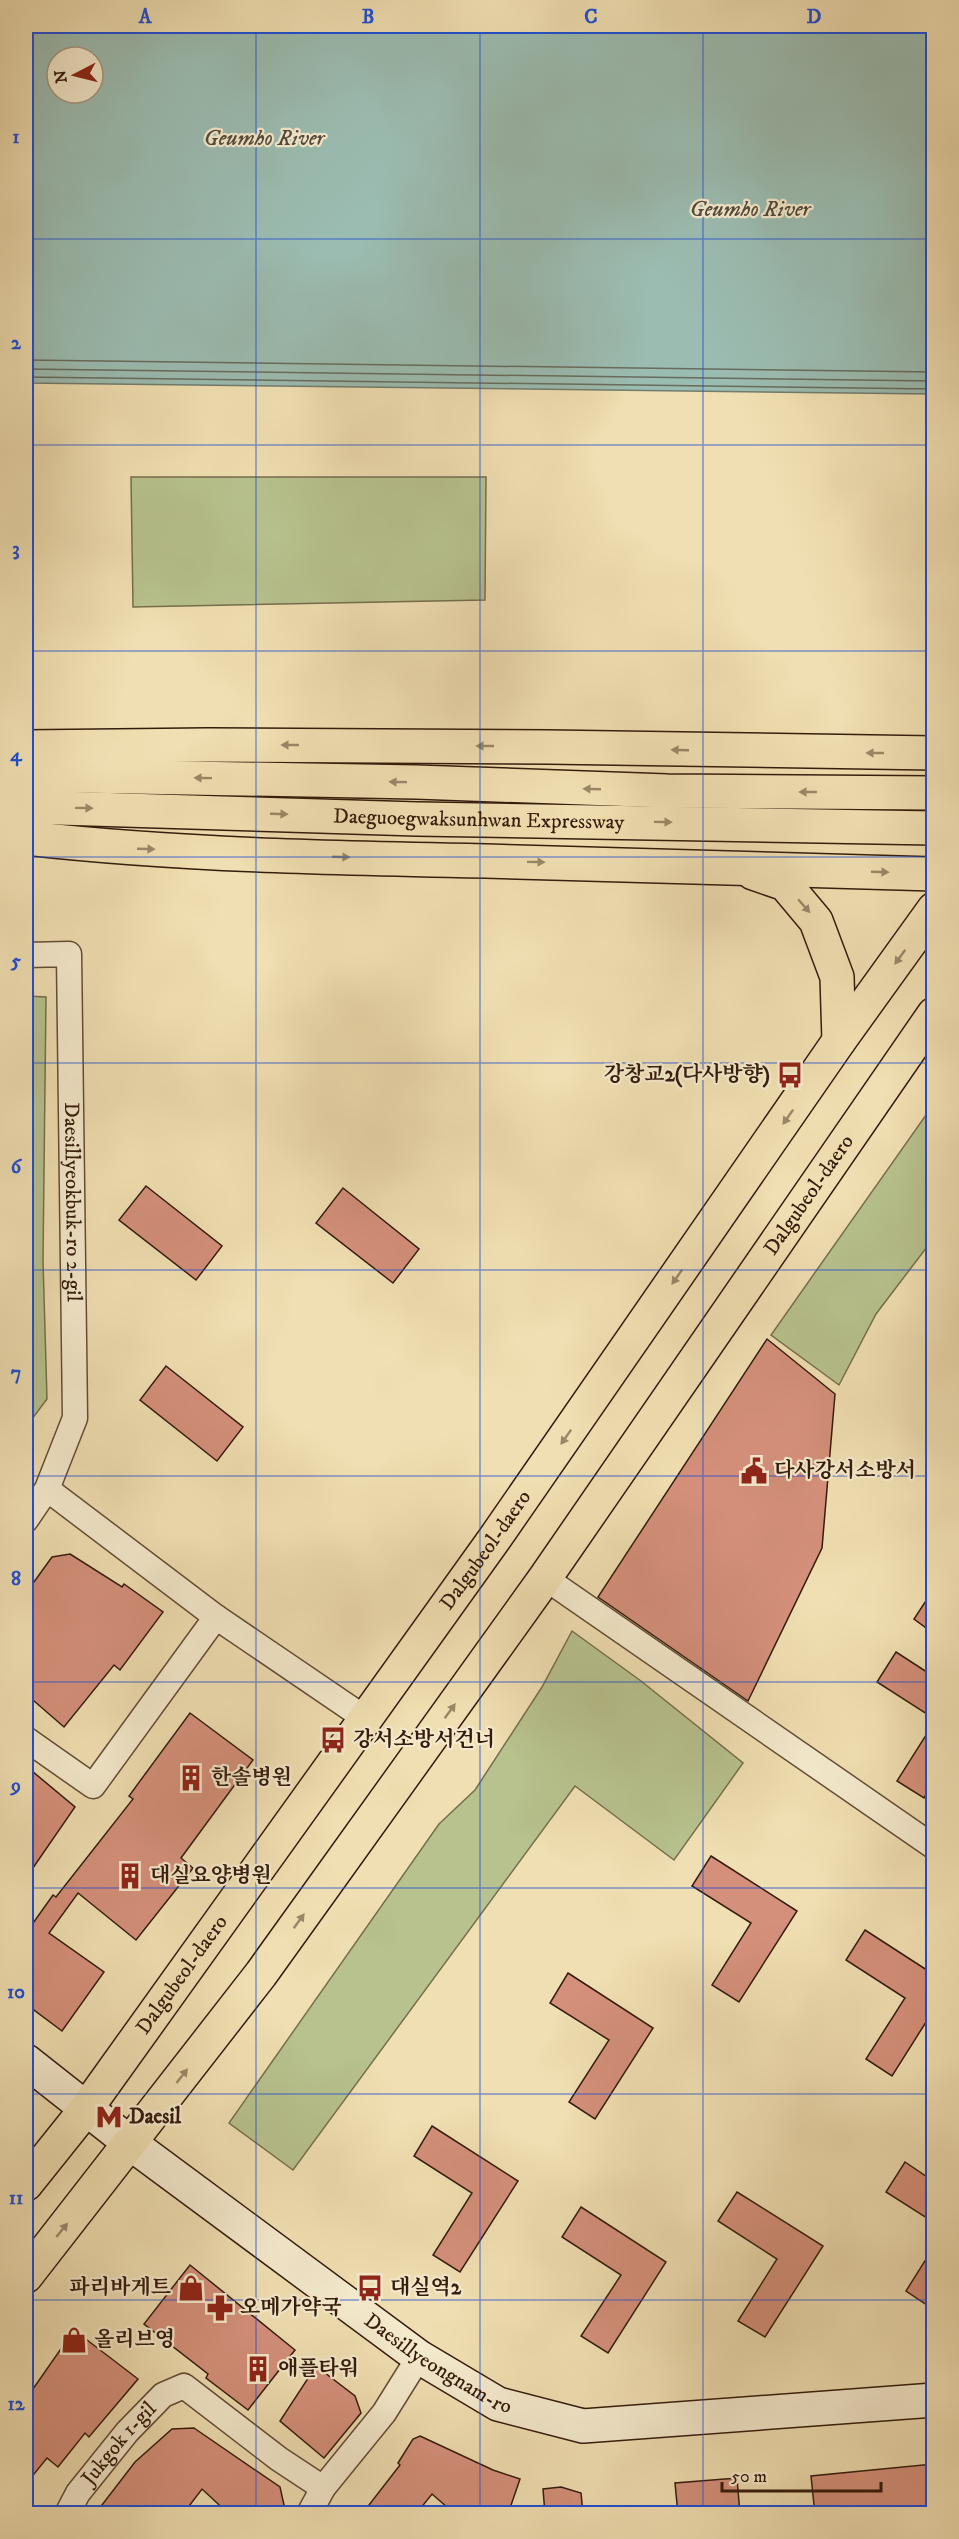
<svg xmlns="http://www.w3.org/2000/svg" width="959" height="2539" font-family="'IM FELL DW Pica','Noto Serif KR',serif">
	<rect width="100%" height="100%" fill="#f0dfb2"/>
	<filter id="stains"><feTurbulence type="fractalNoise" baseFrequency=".00333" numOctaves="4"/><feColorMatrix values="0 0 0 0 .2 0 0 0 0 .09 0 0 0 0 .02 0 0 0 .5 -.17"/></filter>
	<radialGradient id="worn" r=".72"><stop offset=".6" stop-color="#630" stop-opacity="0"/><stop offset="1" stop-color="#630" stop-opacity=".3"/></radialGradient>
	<!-- green -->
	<g fill="#b7c28e" stroke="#766e4d" stroke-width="1.5">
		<path d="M131,477h355l-1,123 -352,7z"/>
		<path d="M26,996l20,1 -3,264 4,138 -21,28z"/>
		<path d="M933,1105v134l-57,75 -37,71 -68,-50z"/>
		<path d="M572,1631l69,50 102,82 -69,97 -99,-74 -282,384 -64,-47 210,-299 36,-34 67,-103z"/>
	</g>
	<!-- water -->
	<path fill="#9bbcb1" stroke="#727c6f" stroke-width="1.5" fill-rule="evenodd" d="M26,26h907v368l-907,-11zM57,57h36v36h-36z"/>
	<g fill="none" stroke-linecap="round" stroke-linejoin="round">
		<!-- shore -->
		<g stroke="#686c5e" stroke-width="1.5">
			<path d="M26,360l908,12"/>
			<path d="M26,369l908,12"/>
			<path d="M26,377l908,12"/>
		</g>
	</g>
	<!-- building -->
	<g fill="#d5907b" stroke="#341b0c" stroke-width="1.5">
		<path d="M146,1186l76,60 -26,34 -77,-60z"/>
		<path d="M343,1188l76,61 -26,34 -77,-60z"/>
		<path d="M767,1339l68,55 -13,154 -74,153 -150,-104z"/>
		<path d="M166,1366l77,61 -26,34 -77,-61z"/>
		<path d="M70,1554l52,33 2,-3 39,28 -43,58 -6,-5 -50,62 -38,-33v-101l26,-36z"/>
		<path d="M933,1590v43l-19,-14z"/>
		<path d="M896,1652l37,24v42l-56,-36z"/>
		<path d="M190,1713l63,47 -72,98 12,10 -57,72 -58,-47 -29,40 55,39 -42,59 -36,-27v-71l27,-38 3,2 77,-98 -4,-3z"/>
		<path d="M933,1724v59l-9,15 -27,-17z"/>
		<path d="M26,1766l49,41 -49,71z"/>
		<path d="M711,1856l86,55 -58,91 -27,-17 39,-62 -59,-37z"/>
		<path d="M865,1930l68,44v37l-41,65 -26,-17 39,-61 -59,-38z"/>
		<path d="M568,1973l85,55 -58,91 -26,-17 40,-62 -59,-37z"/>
		<path d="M432,2126l86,55 -58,91 -27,-17 39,-62 -58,-37z"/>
		<path d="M905,2162l28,19v41l-47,-30z"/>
		<path d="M737,2192l86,54 -58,91 -27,-16 39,-62 -59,-38z"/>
		<path d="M581,2207l85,55 -58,91 -27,-17 40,-61 -59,-38z"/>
		<path d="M933,2248v61l-27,-18z"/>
		<path d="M190,2265l105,85 -47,60 -42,-32 2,-4 -64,-50z"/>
		<path d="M74,2330l64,49 -49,58 -4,-4 -27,34 -11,-9 -21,26v-85z"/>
		<path d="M316,2366l39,30 6,17 -37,45 -44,-37z"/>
		<path d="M194,2428l86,59 6,27h-57l-27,-25 -19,25h-88l40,-52 37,-33z"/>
		<path d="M420,2436l73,34 27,9 -12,35h-53l-23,-20 -16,20h-54l38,-49 -2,-2 15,-24z"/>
		<path d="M933,2464v50h-118l-4,-38z"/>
		<path d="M737,2478l3,36h-62l-3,-31z"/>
		<path d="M561,2487l20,6 2,21h-38l-2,-25z"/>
	</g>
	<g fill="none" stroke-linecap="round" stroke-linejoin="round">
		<!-- street casing -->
		<g stroke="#634c36" stroke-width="27">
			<g id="street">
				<path id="s1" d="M26,955l43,-1 6,464 -28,71 -21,31"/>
				<path d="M545,1578l389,269"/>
				<path d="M216,1617l150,102"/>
				<path d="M26,1739l67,47 123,-169 -169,-128"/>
				<path id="s2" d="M67,2514l11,-21 49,-61 36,-37 21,-9 95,73 44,29"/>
				<path d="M309,2514l14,-26 61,-75 35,-56"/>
			</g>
		</g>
		<!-- secondary casing -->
		<g stroke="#341b0c" stroke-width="36">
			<g id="secondary">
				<path id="s3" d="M26,2061l104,82 289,214 79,47 85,22 351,-26"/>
			</g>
		</g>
		<!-- primary casing -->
		<g stroke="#341b0c" stroke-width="36">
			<g id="primary">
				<path id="s4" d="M26,2184l60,-75 409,-571 344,-497 95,-132"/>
				<path id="s5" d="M26,2276l235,-302 284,-396 389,-564"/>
			</g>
		</g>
		<!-- highway casing -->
		<g stroke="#341b0c" stroke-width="36">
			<g id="highway">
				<path d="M26,747l182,-2 340,2 386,6"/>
				<path d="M26,775l390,7 251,9 267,2"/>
				<path id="s6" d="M26,807l391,12 517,9"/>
				<path d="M26,838c152,17 306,20 460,23 149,4 298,8 448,13"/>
				<path d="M753,873l32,11 31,37 21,56 2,64"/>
			</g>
		</g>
		<!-- street -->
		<use href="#street" stroke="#f5eacd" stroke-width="24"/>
		<!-- secondary -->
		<use href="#secondary" stroke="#f5eacd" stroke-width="33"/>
		<!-- primary -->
		<use href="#primary" stroke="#f0dfb2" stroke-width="33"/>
		<!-- highway -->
		<use href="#highway" stroke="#f0dfb2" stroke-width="33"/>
	</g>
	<!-- one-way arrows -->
	<defs><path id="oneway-solid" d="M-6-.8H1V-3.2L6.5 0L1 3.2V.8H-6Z" transform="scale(1.5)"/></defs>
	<g fill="#9b8767">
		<use href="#oneway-solid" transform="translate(290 745) rotate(-180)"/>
		<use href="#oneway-solid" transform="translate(485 746) rotate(-180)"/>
		<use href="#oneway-solid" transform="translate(680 750) rotate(-178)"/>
		<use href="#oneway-solid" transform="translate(875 753) rotate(-180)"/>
		<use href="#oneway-solid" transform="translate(203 778) rotate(-179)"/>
		<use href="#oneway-solid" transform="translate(398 782) rotate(-179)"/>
		<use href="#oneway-solid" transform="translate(592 789) rotate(-178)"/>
		<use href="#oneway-solid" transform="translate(808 792) rotate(-180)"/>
		<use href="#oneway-solid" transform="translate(84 808) rotate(1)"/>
		<use href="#oneway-solid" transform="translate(279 814) rotate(2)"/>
		<use href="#oneway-solid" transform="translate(663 822) rotate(1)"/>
		<use href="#oneway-solid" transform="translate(146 849) rotate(2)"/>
		<use href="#oneway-solid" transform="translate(341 857) rotate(2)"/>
		<use href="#oneway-solid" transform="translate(536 862) rotate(1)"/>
		<use href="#oneway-solid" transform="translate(880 872) rotate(2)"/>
		<use href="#oneway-solid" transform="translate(804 906) rotate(49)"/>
		<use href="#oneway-solid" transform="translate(900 957) rotate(126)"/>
		<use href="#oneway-solid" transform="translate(788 1117) rotate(125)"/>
		<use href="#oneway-solid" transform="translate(677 1277) rotate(125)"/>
		<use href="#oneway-solid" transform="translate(566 1437) rotate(125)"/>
		<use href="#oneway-solid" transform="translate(450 1711) rotate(-54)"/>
		<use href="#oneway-solid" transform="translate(299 1921) rotate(-54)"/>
		<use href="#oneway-solid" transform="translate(182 2076) rotate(-52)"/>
		<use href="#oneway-solid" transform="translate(62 2230) rotate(-51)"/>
	</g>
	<!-- grid -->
	<path fill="none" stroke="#1d4ed8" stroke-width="1.5" stroke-opacity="0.55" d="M256,26v2488M480,26v2488M703,26v2488M26,239h908M26,445h908M26,651h908M26,857h908M26,1063h908M26,1270h908M26,1476h908M26,1682h908M26,1888h908M26,2094h908M26,2300h908"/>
	<!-- icons -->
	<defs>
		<g id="bus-bare" transform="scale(2.07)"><path d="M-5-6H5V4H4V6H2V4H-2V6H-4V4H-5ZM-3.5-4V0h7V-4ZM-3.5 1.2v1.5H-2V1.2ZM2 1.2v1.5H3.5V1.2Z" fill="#8f2418" stroke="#f5eacd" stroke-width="2.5" paint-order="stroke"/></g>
		<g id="civic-bare" transform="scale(2.07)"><path d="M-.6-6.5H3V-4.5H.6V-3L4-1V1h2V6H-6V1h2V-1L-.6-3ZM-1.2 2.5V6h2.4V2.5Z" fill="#8f2418" stroke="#f5eacd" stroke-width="2.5" paint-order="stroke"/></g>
		<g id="building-bare" transform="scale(2.07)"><path d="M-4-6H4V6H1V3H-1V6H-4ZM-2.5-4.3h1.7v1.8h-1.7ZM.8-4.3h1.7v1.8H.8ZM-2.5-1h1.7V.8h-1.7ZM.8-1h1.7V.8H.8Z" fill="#8f2418" stroke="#f5eacd" stroke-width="2.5" paint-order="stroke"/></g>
		<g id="metro-bare" transform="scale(2.07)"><path d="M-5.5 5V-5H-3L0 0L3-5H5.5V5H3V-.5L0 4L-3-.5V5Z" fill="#8f2418" stroke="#f5eacd" stroke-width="2.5" paint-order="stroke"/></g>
		<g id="shop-bare" transform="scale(2.07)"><path d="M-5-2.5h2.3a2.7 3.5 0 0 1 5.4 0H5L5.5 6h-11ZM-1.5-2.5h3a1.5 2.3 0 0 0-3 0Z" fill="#8f2418" stroke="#f5eacd" stroke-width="2.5" paint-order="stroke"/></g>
		<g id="pharmacy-bare" transform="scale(2.07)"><path d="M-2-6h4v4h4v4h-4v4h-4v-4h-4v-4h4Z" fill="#8f2418" stroke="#f5eacd" stroke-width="2.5" paint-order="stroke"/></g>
	</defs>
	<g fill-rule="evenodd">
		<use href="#bus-bare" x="790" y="1075"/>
		<use href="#civic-bare" x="754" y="1471"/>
		<use href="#bus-bare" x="333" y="1740"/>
		<use href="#building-bare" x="191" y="1778"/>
		<use href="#building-bare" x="130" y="1876"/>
		<use href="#metro-bare" x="109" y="2117"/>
		<use href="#shop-bare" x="191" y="2288"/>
		<use href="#bus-bare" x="370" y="2288"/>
		<use href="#pharmacy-bare" x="220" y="2308"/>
		<use href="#shop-bare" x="74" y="2340"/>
		<use href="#building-bare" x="258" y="2369"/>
	</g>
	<g text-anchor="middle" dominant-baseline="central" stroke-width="4.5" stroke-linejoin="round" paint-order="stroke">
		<!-- street labels -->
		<g font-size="21" fill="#341b0c" stroke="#f5eacd">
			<text stroke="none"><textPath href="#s6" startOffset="453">Daeguoegwaksunhwan Expressway</textPath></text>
			<text stroke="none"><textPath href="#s5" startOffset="1335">Dalgubeol-daero</textPath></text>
			<text stroke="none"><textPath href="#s1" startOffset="291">Daesillyeokbuk-ro 2-gil</textPath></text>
			<text stroke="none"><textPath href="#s4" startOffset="783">Dalgubeol-daero</textPath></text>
			<text stroke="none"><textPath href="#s4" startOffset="261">Dalgubeol-daero</textPath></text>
			<text stroke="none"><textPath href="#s3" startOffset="512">Daesillyeongnam-ro</textPath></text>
			<text stroke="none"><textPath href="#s2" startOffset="88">Jukgok 1-gil</textPath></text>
		</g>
		<!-- poi labels -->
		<g font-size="21" font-weight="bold" fill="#341b0c" stroke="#f5eacd" text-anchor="start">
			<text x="770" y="1075" text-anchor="end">강창교2(다사방향)</text>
			<text x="774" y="1471">다사강서소방서</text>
			<text x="353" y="1740">강서소방서건너</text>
			<text x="211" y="1778">한솔병원</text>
			<text x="150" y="1876">대실요양병원</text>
			<text x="129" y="2117">Daesil</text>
			<text x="171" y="2288" text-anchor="end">파리바게트</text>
			<text x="390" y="2288">대실역2</text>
			<text x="240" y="2308">오메가약국</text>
			<text x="94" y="2340">올리브영</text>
			<text x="278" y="2369">애플타워</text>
		</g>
		<!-- water labels -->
		<g font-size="22" font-style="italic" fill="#534b3e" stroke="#f5eacd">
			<text x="264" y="138">Geumho River</text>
			<text x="750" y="209">Geumho River</text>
		</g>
	</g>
	<!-- margin -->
	<rect width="959" height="2539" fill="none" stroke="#f0dfb2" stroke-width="66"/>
	<!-- north arrow -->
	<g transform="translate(75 75) rotate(263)"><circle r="28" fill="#f5eacd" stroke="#a89780" stroke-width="1.5"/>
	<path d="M0-4.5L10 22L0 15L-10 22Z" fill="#8f2418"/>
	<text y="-9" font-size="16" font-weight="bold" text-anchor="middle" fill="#341b0c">N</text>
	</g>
	<!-- scale -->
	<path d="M722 2482v9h159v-9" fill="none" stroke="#341b0c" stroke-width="3"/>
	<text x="731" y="2482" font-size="18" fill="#341b0c" stroke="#f5eacd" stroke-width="4.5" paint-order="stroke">50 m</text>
	<rect x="33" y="33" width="893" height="2473" fill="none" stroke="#1d4ed8" stroke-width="2"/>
	<g font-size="20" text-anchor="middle" font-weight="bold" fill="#1d4ed8">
		<text x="145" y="23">A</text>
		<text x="368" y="23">B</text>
		<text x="591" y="23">C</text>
		<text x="814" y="23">D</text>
		<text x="16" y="143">1</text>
		<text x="16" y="349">2</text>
		<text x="16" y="555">3</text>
		<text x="16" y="761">4</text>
		<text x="16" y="967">5</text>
		<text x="16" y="1173">6</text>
		<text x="16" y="1379">7</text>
		<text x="16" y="1585">8</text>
		<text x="16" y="1792">9</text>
		<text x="16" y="1998">10</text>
		<text x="16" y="2204">11</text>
		<text x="16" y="2410">12</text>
	</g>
	<rect width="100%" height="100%" filter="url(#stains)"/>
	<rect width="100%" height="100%" fill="url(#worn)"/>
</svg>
